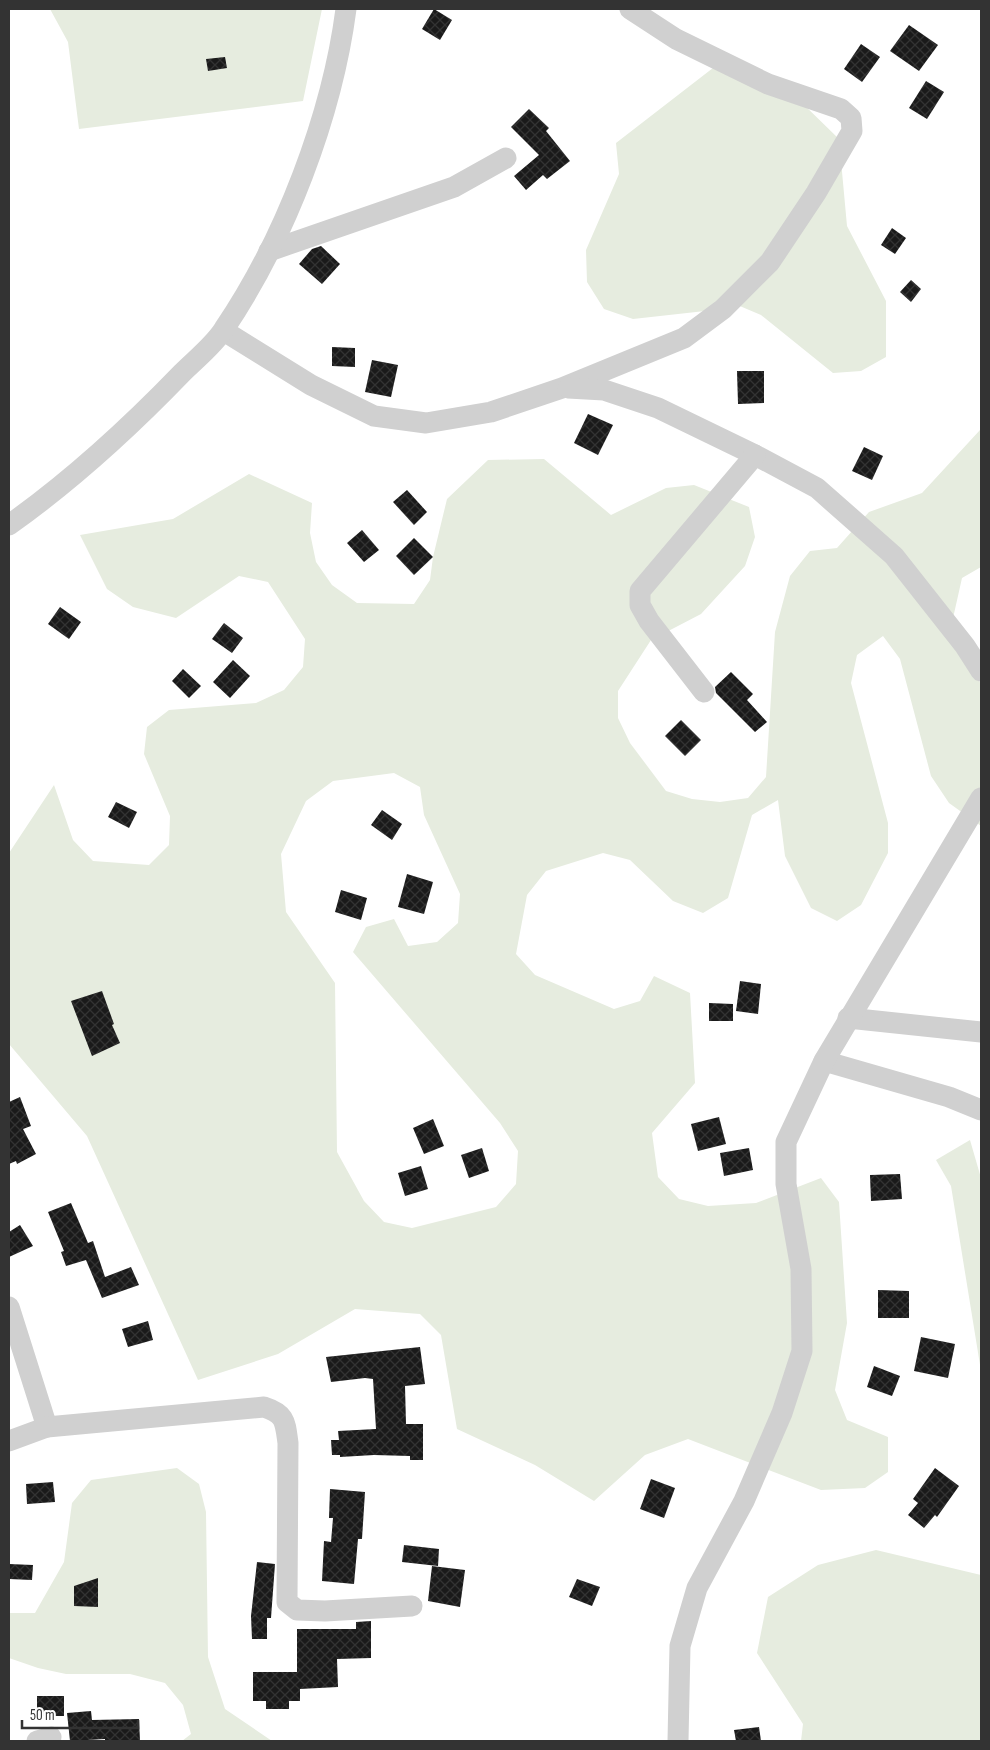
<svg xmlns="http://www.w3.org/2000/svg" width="990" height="1750" font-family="'Sofia Sans Condensed',sans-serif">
	<defs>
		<pattern id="building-cross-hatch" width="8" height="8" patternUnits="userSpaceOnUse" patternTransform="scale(1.25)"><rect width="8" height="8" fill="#1a1a1a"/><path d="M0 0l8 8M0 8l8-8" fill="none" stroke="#333"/></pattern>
	</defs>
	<rect width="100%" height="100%" fill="#fff"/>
	<!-- green -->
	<g fill="#e6ecdf" fill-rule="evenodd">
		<path d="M50,9h272l-19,92 -224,28 -11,-87z"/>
		<path d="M722,61l75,37 42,41 8,87 39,75v56l-25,14 -28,2 -72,-58 -26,-11 -12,5 -90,10 -29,-10 -17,-27 -1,-32 33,-76 -3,-31z"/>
		<path d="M980,430l1,137 -19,11 -13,58 32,48v142l-32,-23 -18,-27 -31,-117 -17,-23 -26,19 -6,28 37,140v30l-27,52 -24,16 -26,-13 -26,-52 -7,-56 -26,15 -24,83 -25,15 -30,-12 -43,-41 -27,-7 -57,18 -19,24 -11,59 19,21 79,34 26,-8 14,-25 36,17 5,90 -43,50 6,44 21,22 29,7 48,-3 65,-25 18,24 8,121 -12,67 12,30 41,17v35l-23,16 -44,2 -133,-51 -43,16 -51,46 -59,-36 -78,-36 -16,-94 -21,-21 -65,-5 -77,45 -80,26 -111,-244 -78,-92v-191l45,-68 19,55 20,21 56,4 20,-20 1,-29 -26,-62 3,-27 22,-17 87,-7 28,-13 19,-23 2,-28 -37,-57 -29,-6 -63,42 -43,-11 -26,-18 -27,-54 93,-16 76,-45 63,29 -2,30 6,29 16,23 25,18 57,1 16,-24 3,-23 14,-58 41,-39 56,-1 67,56 55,-27 28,-3 55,22 6,30 -10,29 -44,48 -50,26 -33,51v27l12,25 36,48 26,8 28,3 28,-4 18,-21 9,-145 15,-56 20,-25 27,-3 32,-36 53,-19zM394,773l26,14 4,28 36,79 -2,29 -21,19 -29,4 -14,-27 -28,8 -13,25 147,171 18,28 -2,33 -20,23 -84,21 -28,-6 -20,-21 -27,-49 -2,-169 -49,-71 -5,-58 25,-53 27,-20z"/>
		<path d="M970,1140l11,38v193l-30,-185 -15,-26z"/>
		<path d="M177,1468l22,16 7,28 2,145 17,52 47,32h-90l9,-7 -8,-29 -18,-22 -35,-9h-64l-28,-6 -29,-10v-45h26l29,-51 8,-59 19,-23z"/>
		<path d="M876,1550l105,25v166h-180l2,-17 -46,-71 11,-56 50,-32z"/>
	</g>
	<!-- building -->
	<g fill="url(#building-cross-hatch)">
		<path d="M434,9l18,11 -12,20 -18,-11z"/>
		<path d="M909,25l29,20 -19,26 -29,-20z"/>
		<path d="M861,44l19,13 -18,25 -18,-13z"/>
		<path d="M225,57l2,11 -19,3 -2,-12z"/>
		<path d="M926,81l18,11 -17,27 -18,-11z"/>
		<path d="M529,109l20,19 -3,3 24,30 -23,18 -4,-4 -17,15 -12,-14 25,-21 -28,-28z"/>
		<path d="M892,228l14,10 -11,16 -14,-9z"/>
		<path d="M321,246l19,18 -18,20 -23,-20 13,-15z"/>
		<path d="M911,280l10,9 -10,13 -11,-10z"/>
		<path d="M332,347l23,1v19l-23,-1z"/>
		<path d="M372,360l26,5 -7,32 -26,-5z"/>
		<path d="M737,371h27v32l-26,1z"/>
		<path d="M588,414l25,11 -15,30 -24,-12z"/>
		<path d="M864,447l19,9 -11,24 -20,-9z"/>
		<path d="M407,490l20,22 -13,13 -21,-23z"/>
		<path d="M362,530l17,20 -15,12 -17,-19z"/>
		<path d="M414,538l19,19 -19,18 -18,-19z"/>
		<path d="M60,607l21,15 -12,17 -21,-15z"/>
		<path d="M224,623l19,15 -11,15 -20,-14z"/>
		<path d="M233,660l17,16 -20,22 -17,-16z"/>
		<path d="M183,669l18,17 -12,12 -17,-17z"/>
		<path d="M731,672l22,22 -6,6 20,22 -12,10 -39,-39 -1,-6z"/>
		<path d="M681,720l20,20 -16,16 -20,-20z"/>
		<path d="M116,802l21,10 -8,16 -21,-11z"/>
		<path d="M382,810l20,14 -10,16 -21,-15z"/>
		<path d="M407,874l26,8 -9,32 -26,-7z"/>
		<path d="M341,890l26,8 -6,22 -26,-8z"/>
		<path d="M740,981l21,3 -3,30 -22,-3z"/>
		<path d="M102,991l12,33 -2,1 8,18 -28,13 -21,-55z"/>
		<path d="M709,1003l24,1v17h-24z"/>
		<path d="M20,1097l11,29 -8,3 13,25 -19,10 -1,-3 -7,3v-62z"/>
		<path d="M719,1117l7,27 -28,7 -7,-27z"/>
		<path d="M433,1119l11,27 -20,8 -11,-26z"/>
		<path d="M482,1148l7,23 -20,7 -8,-23z"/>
		<path d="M749,1148l4,22 -29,6 -4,-23z"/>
		<path d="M421,1166l7,23 -23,7 -7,-23z"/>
		<path d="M900,1174l2,25 -31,2 -1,-26z"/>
		<path d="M71,1203l17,40 5,-2 12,36 26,-10 8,18 -37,13 -16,-38 -20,6 -5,-14 3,-1 -16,-39z"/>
		<path d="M20,1225l13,21 -24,11v-25z"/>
		<path d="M878,1290l31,1v27h-31z"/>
		<path d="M148,1321l5,19 -25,7 -6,-18z"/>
		<path d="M921,1337l34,7 -7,34 -34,-7z"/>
		<path d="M420,1347l5,37 -20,2 1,38h17v36h-13v-4l-36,-1 -34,2v-2h-8l-1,-15h8l-1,-9 38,-2 -3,-50 -8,-1 -34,4 -5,-25z"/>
		<path d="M874,1366l26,10 -8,20 -25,-9z"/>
		<path d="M935,1468l24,18 -22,31 -2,-2 -11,13 -16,-13 10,-12 -5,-4z"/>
		<path d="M651,1479l24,9 -11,30 -24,-9z"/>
		<path d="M53,1482l2,20 -28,2 -1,-20z"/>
		<path d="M330,1489l35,3 -3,47h-4l-4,45 -32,-3 2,-40 7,1 2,-24h-4z"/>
		<path d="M404,1545l35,4 -1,17 -36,-4z"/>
		<path d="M257,1562l18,2 -4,54h-4v21h-15l-1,-23z"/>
		<path d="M9,1564l24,1 -1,15 -23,-1z"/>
		<path d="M432,1566l33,4 -5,37 -32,-6z"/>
		<path d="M98,1578v29l-24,-1v-20z"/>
		<path d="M577,1579l23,8 -8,19 -23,-9z"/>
		<path d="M371,1621v37l-34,1 1,28 -38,2v12h-11v8h-23v-8h-13v-29h44v-43h59v-7z"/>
		<rect x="37" y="1696" width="27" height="20"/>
		<path d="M91,1711l1,9 47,-1 1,22h-35v-2l-35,2 -3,-28z"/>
		<path d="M759,1727l2,14h-25l-2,-11z"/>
	</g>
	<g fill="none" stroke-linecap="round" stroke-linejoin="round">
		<!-- minor -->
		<g stroke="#d0d0d0" stroke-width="21">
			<path d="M269,251l185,-64 52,-29"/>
			<path d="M224,331l87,54 63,31 52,7 65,-11 71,-24 122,-50 39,-29 47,-47 46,-69 36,-62 -1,-13 -10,-9 -73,-25 -92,-45 -46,-30"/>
			<path d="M568,388l36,2 54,18 97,47 62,33 77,68 71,90 16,25"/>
			<path d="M9,525c62,-44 120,-97 173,-152 14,-14 32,-28 42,-44 61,-90 108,-213 122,-320"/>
			<path d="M704,692l-55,-71 -9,-16v-14l115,-136"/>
			<path d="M848,1018l133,14"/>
			<path d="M824,1061l125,36 32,13"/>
			<path d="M9,1307l38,120"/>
			<path d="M9,1441l38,-14 217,-20c22,7 21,15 24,36l-1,159 10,8 28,1 87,-5"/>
			<path d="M37,1741l14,-4"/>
			<path d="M678,1741l2,-95 17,-58 47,-87 38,-88 20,-62 -1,-82 -15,-85v-42l38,-81 157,-263"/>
		</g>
	</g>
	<!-- border -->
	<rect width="990" height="1750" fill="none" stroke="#333333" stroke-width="20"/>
	<!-- scale -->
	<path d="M22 1720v8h116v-8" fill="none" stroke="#333333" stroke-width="2.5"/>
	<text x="30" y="1720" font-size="15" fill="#333333" stroke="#ffffff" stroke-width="4" paint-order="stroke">50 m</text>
</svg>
